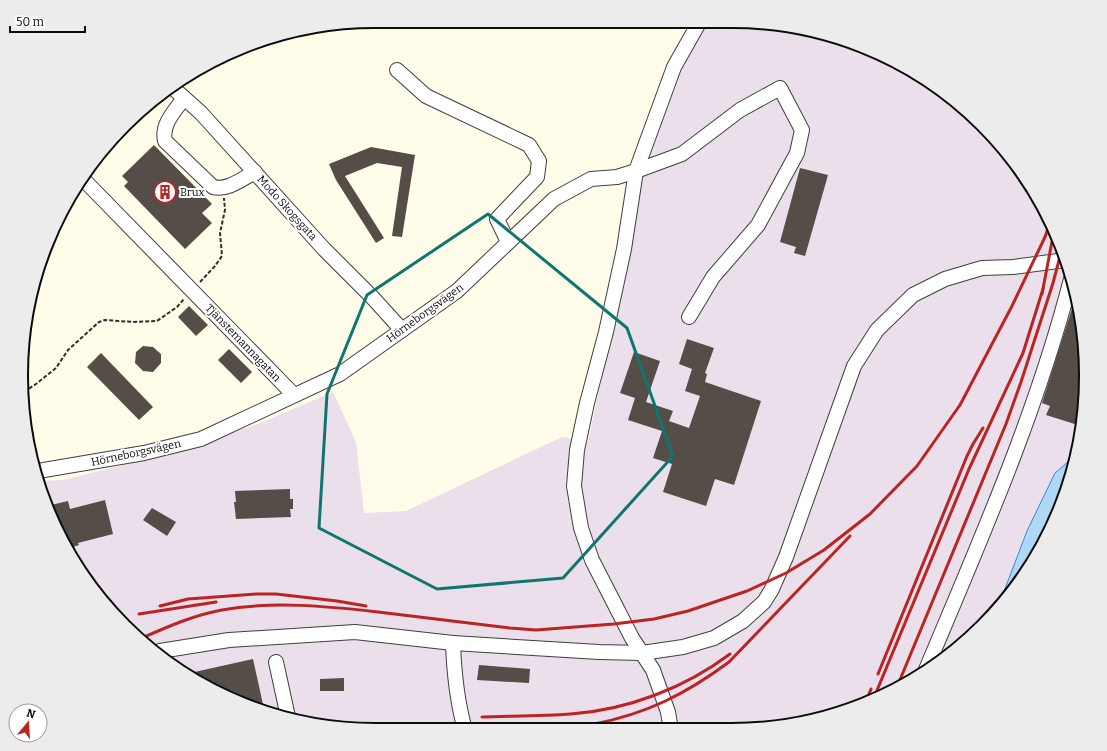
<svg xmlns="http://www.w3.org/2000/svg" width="1107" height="751" font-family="Bitter,serif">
	<rect width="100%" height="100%" fill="#fffcea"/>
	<!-- industrial -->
	<path fill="#eadfeb" d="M708,21h24l68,7 88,30 94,67 44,53 33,62 20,66 7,69 -7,69 -3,11 -21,18 -28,58 -29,76 -16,19 -53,44 -62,33 -66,20 -70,7h-355l-69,-7 -88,-30 -94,-67 -57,-73 -26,-72 20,-1 98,-24 98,-32 75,-32 23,50 8,71 42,-2 156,-74 26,5 42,-198 12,-78 37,-96z"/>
	<!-- water -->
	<path fill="#afd8f7" stroke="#3589ce" d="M1076,455l-17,56 -33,61 -28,35 29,-76 28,-58z"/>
	<!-- building -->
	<g fill="#544d48">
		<path d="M154,145l58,59 -10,9 10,10 -27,26 -61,-63 4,-4 -6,-6z"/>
		<path d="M371,147l44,8 -13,82 -10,-1 10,-69 -25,-4 -32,13 39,62 -8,5 -40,-63 -7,-16z"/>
		<path d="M800,168l28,7 -23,81 -11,-3 2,-6 -16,-5z"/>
		<path d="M1076,296l3,10 7,69 -5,51 -35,-11 4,-9 -8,-3z"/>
		<path d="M189,306l19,19 -12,11 -18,-19z"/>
		<path d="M687,339l27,9 -9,25 2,1 -2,8 56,19 -27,84 -19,-6 -9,27 -43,-14 9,-28 -19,-6 9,-27 -34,-11 7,-22 -15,-5 14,-41 26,9 -14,41 27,9 -4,10 20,7 11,-32 -15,-5 7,-22 -13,-5z"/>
		<path d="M143,346l10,1 8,7v9l-8,9 -10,-1 -8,-8 1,-11z"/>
		<path d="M229,349l23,23 -11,11 -23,-23z"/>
		<path d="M101,353l52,54 -14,13 -52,-53z"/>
		<path d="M290,489v10h3v10h-3l1,8 -55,2 -2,-17h2l-1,-11z"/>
		<path d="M105,500l8,34 -35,9 1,2 -12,4 -16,-44 17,-4 2,8z"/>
		<path d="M152,508l24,14 -9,14 -24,-16z"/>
		<path d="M253,659l11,50 -46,-16 -28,-20z"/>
		<path d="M479,665l51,4 -1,14 -52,-3z"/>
		<path d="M344,678v13h-24v-12z"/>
	</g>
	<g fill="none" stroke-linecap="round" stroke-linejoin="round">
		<!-- minor casing -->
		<g stroke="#3f3f3f" stroke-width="16">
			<g id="minor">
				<path d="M397,70l29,26 103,49 10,16 -2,16 -40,42 11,23"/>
				<path d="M172,87l29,26 123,136 48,48 30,33"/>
				<path d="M184,98c-9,13 -23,26 -19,43l48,46c14,4 29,-8 42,-15"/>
				<path d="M83,179l211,216"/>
				<path d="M38,471l106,-18 57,-14 139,-65 117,-83 97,-92 37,-20 26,-2 19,-6 38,-104 26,-46"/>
				<path d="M453,643c1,30 4,58 12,87"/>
				<path d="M160,651l69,-11 126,-8 98,11 146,9 43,1 41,-6 31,-9 29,-17 21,-19 8,-13 14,-32 68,-191 23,-36 36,-35 32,-16 37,-11 31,-1 52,-7"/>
				<path d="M276,662l12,55"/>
				<path d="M925,672c54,-129 111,-257 146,-393"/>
				<path d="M671,730l-3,-18 -15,-42 -21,-32 -40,-78 -11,-32 -7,-42 3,-36 10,-47 19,-71 18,-83 12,-78 46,-17 58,-44 40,-22 22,42 -5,23 -39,72 -45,52 -24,40"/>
			</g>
		</g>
		<!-- path -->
		<g stroke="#2e2e2e" stroke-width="2" stroke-dasharray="4 2" stroke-linecap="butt">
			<path d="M200,282l15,-16 7,-10 -2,-23 5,-23 -1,-12"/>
			<path d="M24,392l12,-8 20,-16 12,-18 31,-28 6,-2 28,2 24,-1 20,-14 7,-8"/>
		</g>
		<!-- minor -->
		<use href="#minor" stroke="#fff" stroke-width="14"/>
		<!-- rail -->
		<g stroke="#bc2323" stroke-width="3">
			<path d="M1042,294l12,-63"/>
			<path d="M160,606l28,-7 68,-5h20l61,7 29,5"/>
			<path d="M139,614l77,-12"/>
			<path d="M142,638c25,-11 52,-23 80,-28 51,-9 104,-4 156,2 44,5 88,11 132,16l26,2 78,-6 40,-5 34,-8 59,-20 39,-18 38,-23 46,-36 47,-48 43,-61 52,-99 33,-69 5,-14"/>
			<path d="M878,674l89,-218 6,-12 10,-16"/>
			<path d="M897,687l109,-263 15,-42 32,-99 9,-34"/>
			<path d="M873,700l96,-231 54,-116 20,-64"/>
			<path d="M865,704l6,-15"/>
			<path d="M482,717c30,-1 60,-1 89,-3 56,-4 114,-26 159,-60"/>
			<path d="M485,729l109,-5c52,-10 92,-30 135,-62l121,-126"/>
		</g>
	</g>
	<!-- marked area -->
	<path fill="none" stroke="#0f766e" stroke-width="3" stroke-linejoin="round" d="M488,214l139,114 46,128 -110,122 -126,11 -118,-61 8,-134 40,-99z"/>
	<!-- icons -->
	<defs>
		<g id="building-ring" transform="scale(1.15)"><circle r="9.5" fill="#fff" stroke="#bc2323" stroke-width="1.5"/><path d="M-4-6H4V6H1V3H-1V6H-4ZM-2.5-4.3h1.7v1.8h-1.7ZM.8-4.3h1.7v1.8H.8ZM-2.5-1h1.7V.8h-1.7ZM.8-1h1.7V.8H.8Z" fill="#bc2323"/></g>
	</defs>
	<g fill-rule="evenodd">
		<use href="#building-ring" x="165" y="192"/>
	</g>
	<g text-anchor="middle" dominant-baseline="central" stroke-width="4" stroke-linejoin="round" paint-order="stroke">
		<!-- poi labels -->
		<g font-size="11" fill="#0c0c0c" stroke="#fff" text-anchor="start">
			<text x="180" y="192">Brux</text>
		</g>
		<!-- street labels -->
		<g font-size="11" fill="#0c0c0c" stroke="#fff">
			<text transform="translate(287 208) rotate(48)">Modo Skogsgata</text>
			<text transform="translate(425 313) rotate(-36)">Hörneborgsvägen</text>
			<text transform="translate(243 343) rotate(46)">Tjänstemannagatan</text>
			<text transform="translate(136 453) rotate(-12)">Hörneborgsvägen</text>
		</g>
	</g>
	<!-- crop -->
	<path d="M0 0H1107V751H0ZM375 28H732A347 347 0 0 1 1079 375V376A347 347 0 0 1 732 723H375A347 347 0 0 1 28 376V375A347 347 0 0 1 375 28Z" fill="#ececec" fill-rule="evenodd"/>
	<path fill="none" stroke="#0c0c0c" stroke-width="2" d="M375 28H732A347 347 0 0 1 1079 375V376A347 347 0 0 1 732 723H375A347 347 0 0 1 28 376V375A347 347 0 0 1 375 28Z"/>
	<!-- north arrow -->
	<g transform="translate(28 723) rotate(18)"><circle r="19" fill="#ffffff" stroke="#9e9e9e"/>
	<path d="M0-3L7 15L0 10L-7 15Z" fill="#bc2323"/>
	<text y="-6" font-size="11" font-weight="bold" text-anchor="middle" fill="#0c0c0c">N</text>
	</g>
	<!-- scale -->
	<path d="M10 26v6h75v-6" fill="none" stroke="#0c0c0c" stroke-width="2"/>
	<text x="16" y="26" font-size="12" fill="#0c0c0c" stroke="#ffffff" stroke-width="3" paint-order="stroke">50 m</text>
</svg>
